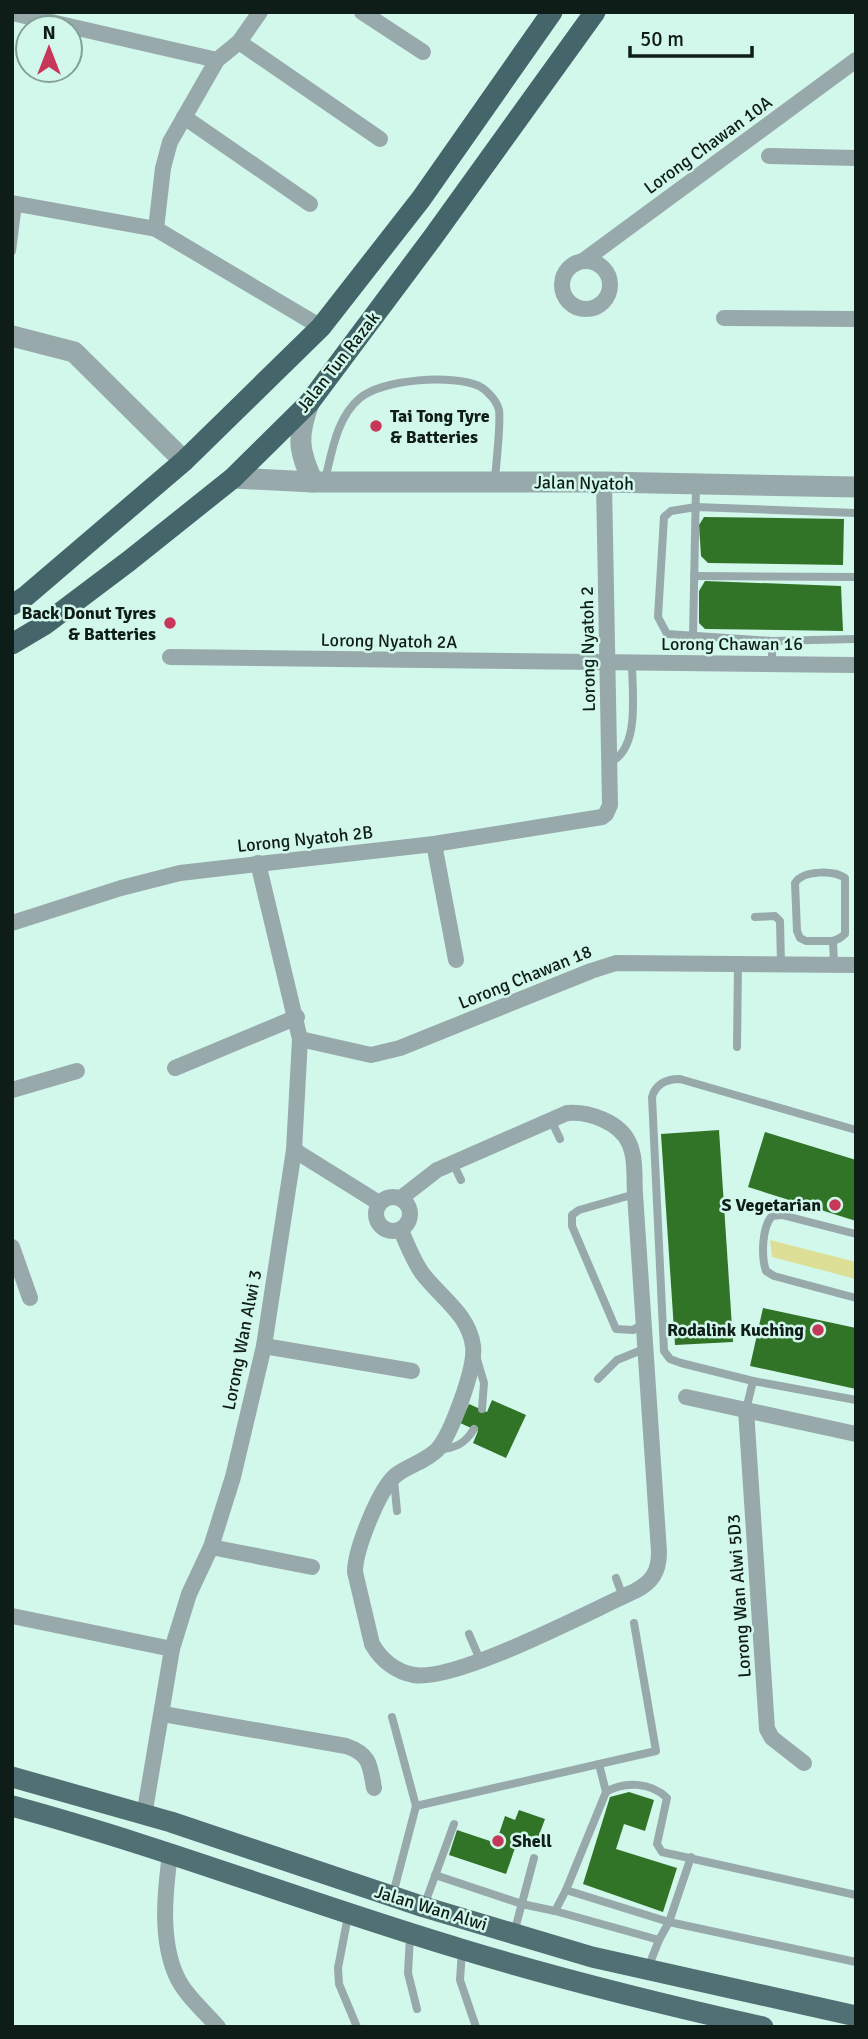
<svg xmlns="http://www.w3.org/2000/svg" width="868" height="2039" font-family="Signika,sans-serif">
	<rect width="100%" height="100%" fill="#d2f8ec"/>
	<!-- green -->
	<path fill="#dedf96" d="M770,1240l86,22v17l-84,-22z"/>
	<!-- building -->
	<g fill="#317428">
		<path d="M704,517l140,2 -1,46 -135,-2 -7,-7 -2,-31z"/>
		<path d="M705,581l136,5 2,45 -138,-2 -6,-6v-32z"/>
		<path d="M719,1130l14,212 -58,3 -14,-211z"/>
		<path d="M765,1132l91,28v61l-108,-34z"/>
		<path d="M763,1308l93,20v61l-106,-23z"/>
		<path d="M492,1400l34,15 -20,43 -33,-15 5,-12 -18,-8 9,-19 18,8z"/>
		<path d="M629,1792l25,8 -9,31 -21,-7 -8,25 61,19 -14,44 -80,-28 27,-87z"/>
		<path d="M519,1810l26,9 -7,19 -6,-2 -5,13 -11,-4 -10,29 -57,-19 8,-25 39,13 9,-27 10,4z"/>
	</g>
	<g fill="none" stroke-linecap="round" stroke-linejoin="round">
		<!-- service -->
		<g stroke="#98a9ab" stroke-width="8">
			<path d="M12,251l6,-47"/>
			<path d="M325,480c7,-29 12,-63 35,-82 23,-19 93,-24 119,-12 8,4 18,15 20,24 2,14 -3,54 -4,70"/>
			<path d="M694,576l162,1"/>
			<path d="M693,637l3,-151"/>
			<path d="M772,641l84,-2"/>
			<path d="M772,663v-22l-105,-7 -9,-17 6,-100 7,-6 25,-4 160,6"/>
			<path d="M609,763c32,-14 23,-70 23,-100"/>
			<path d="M755,917l20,-1 5,5 1,43"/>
			<path d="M833,941h-27l-6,-3 -3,-7 -2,-48c8,-13 39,-13 50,-5v56l-5,4 -7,3 1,23"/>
			<path d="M737,1047l1,-83"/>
			<path d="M551,1120l9,19"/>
			<path d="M856,1130l-176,-51c-13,0 -24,4 -28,18l12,254 6,8 11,4 72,18 103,19"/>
			<path d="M453,1163l8,17"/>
			<path d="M635,1194l-56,16 -7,5v11l44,103 17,1 10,-6"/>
			<path d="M856,1234l-74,-19 -10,1c-10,11 -11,40 -6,55l8,5 82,22"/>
			<path d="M476,1356l8,27 -2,26"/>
			<path d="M598,1379l19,-19 27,-11"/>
			<path d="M746,1410l7,-29"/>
			<path d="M437,1450c18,-2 27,-5 37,-21"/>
			<path d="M394,1480l3,31"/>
			<path d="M616,1578l7,19"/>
			<path d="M469,1634l11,26"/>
			<path d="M392,1717l24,89 240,-55 -22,-128"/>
			<path d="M599,1764l7,28"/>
			<path d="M435,1875l87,29 33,7 104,29"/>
			<path d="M566,1890l103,32 187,40"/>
			<path d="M393,1894l23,-88"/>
			<path d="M424,1906l30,-82"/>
			<path d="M555,1911l11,-21 40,-98c18,-11 45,-10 61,6l-10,46 5,8 194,43"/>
			<path d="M348,1916l-10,52 1,16 18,43"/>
			<path d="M514,1933l20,-75"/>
			<path d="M410,1936l-2,37 9,36"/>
			<path d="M462,1950l-2,30 16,47"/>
			<path d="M648,1968l11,-28 10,-18 22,-65"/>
		</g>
		<!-- minor -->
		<g stroke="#98a9ab" stroke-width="16">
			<path d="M362,12l61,40"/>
			<path d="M12,13l205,47"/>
			<path d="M239,42l141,97"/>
			<path d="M184,117l126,87"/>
			<path d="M769,156l87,2"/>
			<path d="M12,203l144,26 165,98"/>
			<path d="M156,229l7,-61 7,-26 47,-82 22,-18 21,-30"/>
			<path d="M583,261l273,-201"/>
			<circle cx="586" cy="285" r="24"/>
			<path d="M724,318l132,1"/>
			<path d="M170,657l686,8"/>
			<path d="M434,844l22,116"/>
			<path d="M12,923l109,-35 59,-15 254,-29 168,-27 4,-3 4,-9 -6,-323"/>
			<path d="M300,1039l71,16 29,-7 191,-77 25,-8 240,2"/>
			<path d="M175,1068l122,-51"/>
			<path d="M12,1090l65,-19"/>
			<path d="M294,1150l85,53"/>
			<circle cx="393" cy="1214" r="17"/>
			<path d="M401,1198l36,-28 130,-57c21,-2 53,9 62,30 7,15 5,35 6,51l24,358c0,20 -7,30 -24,39 -45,20 -178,91 -221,84 -18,-3 -33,-15 -42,-31l-17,-72c0,-22 24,-83 41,-97 12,-9 30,-14 41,-25 14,-15 39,-83 36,-104 -4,-32 -34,-50 -51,-73 -9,-13 -15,-28 -21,-43"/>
			<path d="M12,1247l18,51"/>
			<path d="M264,1346l148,25"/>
			<path d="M686,1397l170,37"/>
			<path d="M746,1410l21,319 5,9 32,25"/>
			<path d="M211,1547l101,20"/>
			<path d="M12,1616l160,33"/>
			<path d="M163,1714l183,32c24,8 24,19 28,42"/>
			<path d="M144,1816l28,-167 17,-55 22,-47 22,-70 31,-131 30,-196 6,-111 -42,-176"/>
			<path d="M170,1854c-5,38 -10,85 6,121 8,19 28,36 42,52"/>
		</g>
		<!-- tertiary -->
		<g stroke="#98a9ab" stroke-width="21">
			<path d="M12,336l62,16 110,109"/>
			<path d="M309,403c-12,33 -11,47 4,79"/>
			<path d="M233,478l80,4h291l252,5"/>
		</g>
		<!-- primary -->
		<g stroke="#517074" stroke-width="21">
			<path d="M12,1777l159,45 253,85 168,50 264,59"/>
			<path d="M12,1806c152,41 298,98 449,143 99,30 200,55 302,78"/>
		</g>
		<!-- trunk -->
		<g stroke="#44666a" stroke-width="21">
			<path d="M12,605l14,-9 158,-135 137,-134 100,-128 131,-187"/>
			<path d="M12,644l32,-19 85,-64 104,-83 76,-75 124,-166 162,-225"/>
		</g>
	</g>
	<!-- markers -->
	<g fill="#c73759" stroke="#d2f8ec" stroke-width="2.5">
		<circle cx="376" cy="426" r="7"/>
		<circle cx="170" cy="623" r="7"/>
		<circle cx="835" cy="1205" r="7"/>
		<circle cx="818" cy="1330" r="7"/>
		<circle cx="498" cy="1841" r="7"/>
	</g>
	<g text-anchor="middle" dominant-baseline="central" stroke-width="5" stroke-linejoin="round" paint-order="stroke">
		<!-- street labels -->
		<g font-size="18" fill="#0f1d19" stroke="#d2f8ec">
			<text transform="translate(708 145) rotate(-36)">Lorong Chawan 10A</text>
			<text transform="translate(338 362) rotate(-52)">Jalan Tun Razak</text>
			<text transform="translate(584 483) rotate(1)">Jalan Nyatoh</text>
			<text transform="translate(389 641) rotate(1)">Lorong Nyatoh 2A</text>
			<text x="732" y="644">Lorong Chawan 16</text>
			<text transform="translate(588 649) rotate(-91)">Lorong Nyatoh 2</text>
			<text transform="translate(305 839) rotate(-6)">Lorong Nyatoh 2B</text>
			<text transform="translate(525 977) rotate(-22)">Lorong Chawan 18</text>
			<text transform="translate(242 1340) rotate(-79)">Lorong Wan Alwi 3</text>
			<text transform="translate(739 1596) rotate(-94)">Lorong Wan Alwi 5D3</text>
			<text transform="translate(431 1908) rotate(17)">Jalan Wan Alwi</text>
		</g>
		<!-- poi labels -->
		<g font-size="18" font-weight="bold" fill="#0f1d19" stroke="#d2f8ec" text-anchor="end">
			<text x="390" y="416" text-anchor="start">Tai Tong Tyre<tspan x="390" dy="21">&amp; Batteries</tspan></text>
			<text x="156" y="613">Back Donut Tyres<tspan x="156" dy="21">&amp; Batteries</tspan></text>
			<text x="821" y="1205">S Vegetarian</text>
			<text x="804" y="1330">Rodalink Kuching</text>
			<text x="512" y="1841" text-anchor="start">Shell</text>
		</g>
	</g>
	<!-- border -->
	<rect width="868" height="2039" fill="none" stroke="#0f1d19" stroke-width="28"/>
	<!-- north arrow -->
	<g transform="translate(49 49)"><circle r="33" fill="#d2f8ec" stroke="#84a098" stroke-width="2"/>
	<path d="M0-5L12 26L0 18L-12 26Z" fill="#c73759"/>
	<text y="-10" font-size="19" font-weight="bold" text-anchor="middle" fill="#0f1d19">N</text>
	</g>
	<!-- scale -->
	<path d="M630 46v10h122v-10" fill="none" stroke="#0f1d19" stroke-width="3.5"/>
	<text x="640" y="46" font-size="21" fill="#0f1d19" stroke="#d2f8ec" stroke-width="5" paint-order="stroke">50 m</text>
</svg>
